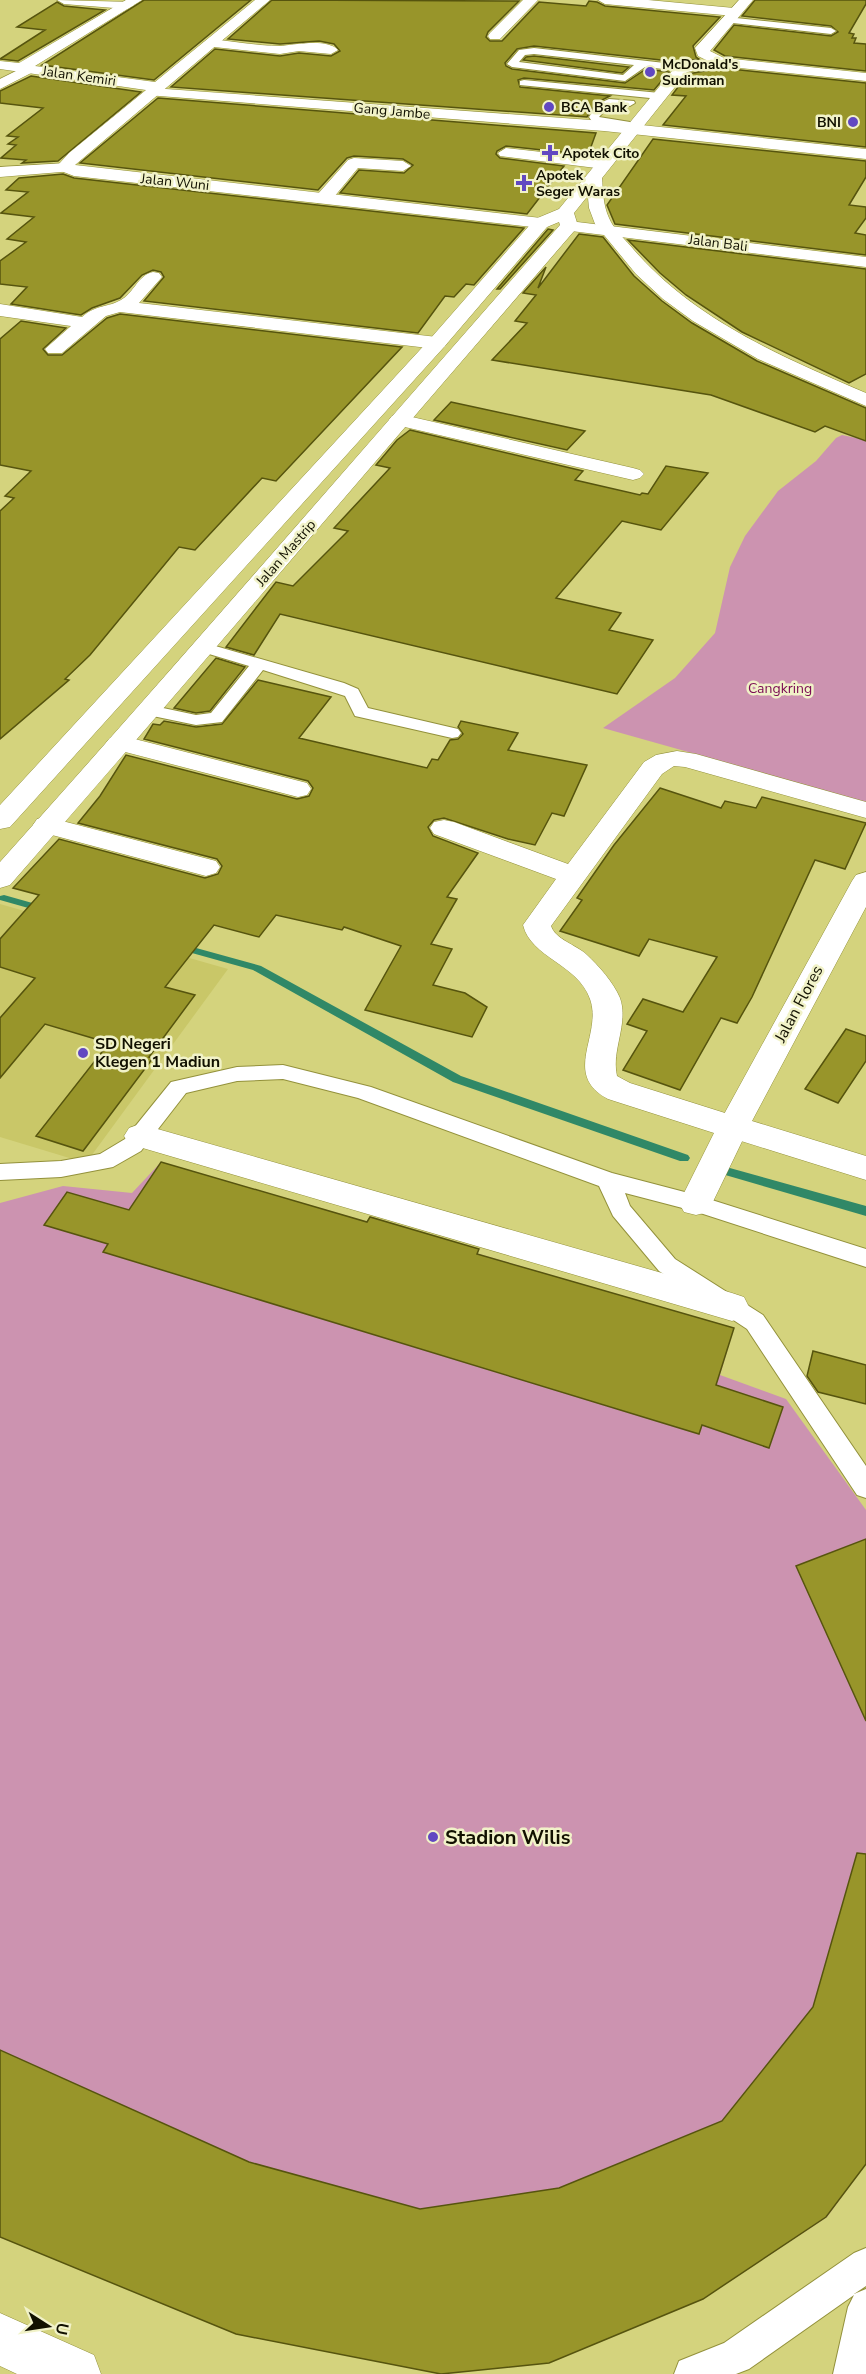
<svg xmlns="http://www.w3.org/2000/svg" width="866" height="2374" font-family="'Nunito Sans',sans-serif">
	<rect width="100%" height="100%" fill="#d4d37d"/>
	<!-- built -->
	<path fill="#c9c768" d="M0,904l228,65 -142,194 -86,-26z"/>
	<!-- green -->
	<g fill="#cc93b0">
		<path d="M842,435l24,5v362l-263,-74 72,-50 40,-45 15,-66 15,-31 33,-45 38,-30 20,-23z"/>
		<path d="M161,1162l573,166 -14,47 66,24 80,111v654l-39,53 -124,82 -154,64 -105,11 -208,-40 -236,-97v-1034l63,-17 69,7z"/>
	</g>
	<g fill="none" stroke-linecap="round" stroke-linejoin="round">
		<!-- stream -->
		<g fill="#308867" fill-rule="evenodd">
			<path d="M4,895l46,13 1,2 -5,3 -46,-13v-4z"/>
			<path d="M178,943l83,23 200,110 227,79 2,3 -2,3h-8l-227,-79 -200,-112 -79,-22 -1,-2 1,-2z"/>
			<path d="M719,1165l147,41v10l-151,-44 -2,-3 2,-3z"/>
		</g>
	</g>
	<!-- building -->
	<g fill="#98952a" stroke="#56540e" stroke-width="1.5">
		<path d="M144,0h107l-97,80 -112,-15z"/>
		<path d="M272,0l247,1 -31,31 -2,5 4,4h12l37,-39 47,4 3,-5 8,1 8,4 115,11 -27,29 3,11 3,2 -20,3 -145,-16 -17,3 -12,14 1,3 6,3 113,14 21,-14 23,3 -15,18 -130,-12 -6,2 2,7 90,9 -14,7 -9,14 -416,-30 44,-38 65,7 19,-3 32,3 9,-5 -6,-7 -15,-3 -39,3 -52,-5z"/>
		<path d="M755,0h111v4l-17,29 5,1 -2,4h4l-2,5 12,1v27l-141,-15 -11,-6 20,-25 97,11 7,-4 -7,-6 -89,-10z"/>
		<path d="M57,2l7,4 41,4 -87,51 -18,-2 45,-29 -28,-3z"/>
		<path d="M534,56l95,11 -7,6 -99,-13 3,-3z"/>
		<path d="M721,68l145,15v64l-203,-22 23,-29 -14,-1 16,-21z"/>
		<path d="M31,76l110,16 -83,69 -36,2 4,-3 -25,-2 15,-13 -8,-1 10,-7 -11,-1 36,-28 -43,-5v-12z"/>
		<path d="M158,98l438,35 -8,22 -82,-9 -9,5 -1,3 4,4 64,8 -37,48 -187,-21 19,-23 45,3 9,-8 -10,-6 -49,-3 -7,2 -29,32 -238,-27z"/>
		<path d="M653,139l213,22v16l-17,28 17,2v11l-11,15 11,2v20l-251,-31 -8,-19z"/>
		<path d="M63,174l11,4 450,50 -50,57 -8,-1 -12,13 -9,-1 -27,37 -274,-32 20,-24 -3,-5 -8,-2 -11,5 -22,23 -28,10 -11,7 -70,-11 16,-17 -27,-3v-23l26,-19 -19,-3 27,-22 -33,-4 27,-21 -22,-2 13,-12z"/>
		<path d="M548,229l5,1 -53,59h-3z"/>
		<path d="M579,234l24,3 31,39 28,25 30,22 65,38 109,47v33l-41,-15 -10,6 -104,-37 -219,-35 35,-37 -12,-2 21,-26 -13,-2 23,-26 -8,21z"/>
		<path d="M628,240l238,29v105l-17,9 -107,-51 -56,-37 -26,-22z"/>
		<path d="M120,314l282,33 -126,134 -14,-3 -67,72 -16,-3 -89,108 -25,24 4,1 -69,59v-228l14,-13 -9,-2 26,-25 -31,-6v-126l21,-18 45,7 -23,21 5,6h14l45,-37z"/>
		<path d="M451,402l134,29 -18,19 -133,-30z"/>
		<path d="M410,430l173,41 -8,9 65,15 2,-2 6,1 18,-28 42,7 -47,57 -39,-9 -66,77 65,15 -12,17 44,10 -36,54 -337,-80 -26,41 -28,-8 50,-65 17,4 55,-55 -14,-3 56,-60 -14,-3 21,-25z"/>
		<path d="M216,658l29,9 -35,44 -14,2 -22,-5z"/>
		<path d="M258,680l73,17 -32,41 128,30 5,-9 6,1 12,-20 8,-1 5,-5 -5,-7 3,-6 57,12 -10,17 79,15 -23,51 -12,-3 -17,32 -27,-6 -64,-21 -10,2 -6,7 5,9 45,17 -31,44 10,2 -26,45 21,5 -19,36 32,8 22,14 -15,30 -107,-27 36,-64 -57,-19 -2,3 -66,-15 -17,22 -45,-12 -49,62 30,8 -46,62 4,1 -70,93 -47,-15 73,-93 -64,-19 -45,54v-60l35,-40 -35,-11v-28l39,-44 -26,-7 46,-49 146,39 13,-4 4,-8 -5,-7 -139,-36 22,-27 26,-41 171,44 12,-3 4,-8 -5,-7 -164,-42 9,-15 7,1 4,-4 32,6 26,-3z"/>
		<path d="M660,788l61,20 4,-7 31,7 6,-11 104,26 -21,46 -30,-9 -63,137 -15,26 -16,-5 -41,72 -57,-20 24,-39 -20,-7 16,-25 40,13 34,-55 -68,-18 -10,17 -79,-25 22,-31 -5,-2 37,-53z"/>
		<path d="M846,1029l20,7v25l-28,42 -33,-14z"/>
		<path d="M161,1162l206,60 3,-5 109,32 -2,5 257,74 -18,57 67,22 -14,41 -67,-23 -3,9 -596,-182 5,-8 -64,-19 23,-33 62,18z"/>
		<path d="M813,1351l53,14v39l-48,-12 -11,-16z"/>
		<path d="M866,1539v182l-70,-155z"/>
		<path d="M857,1853l9,1v310l-40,53 -123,82 -154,64 -108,11 -205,-40 -236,-97v-187l249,112 171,47 139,-21 163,-67 91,-114z"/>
	</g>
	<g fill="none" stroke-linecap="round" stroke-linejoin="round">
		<!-- lane casing -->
		<g stroke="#93913b" stroke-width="2">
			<g id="lane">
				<path d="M727,17l104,11 5,3 -5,3 -107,-12v-4z"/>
				<path d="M534,48l148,17 5,3 -5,3 -37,-4 -20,14 -113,-14 -5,-3 12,-14zM534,54l100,11 -11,10 -104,-13 6,-7z"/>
				<path d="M524,80l136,13 5,3 -5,3 -140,-14v-4z"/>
				<path d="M609,99l25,2 1,2 -5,3h-21l-10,11 31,5v4l-37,-3 -4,-6 9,-13z"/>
				<path d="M205,643l139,40 14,6 10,19 90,21 3,4 -3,4 -6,1 -97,-22 -10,-20 -82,-26 -41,52 -26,3 -53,-11 -3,-4 3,-4 6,-1 47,10 15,-2 38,-47 -50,-15 -2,-3 2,-3z"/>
				<path d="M283,1065l88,22 241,86 84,22 170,54v18l-172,-56 -69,-18 5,13 45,53 88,56 103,151v32l-9,-3 -110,-166 -88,-58 -46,-55 -14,-30 -241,-88 -75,-19 -46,2 -51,12 -45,58 -28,16 -52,10 -61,3v-16l61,-3 39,-7 25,-15 46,-57 66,-15z"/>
				<path d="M866,2248v38l-12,8 12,-5v85h-33l15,-67 6,-12 -105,74 -13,5h-62l5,-13 45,-18 130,-90z"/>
			</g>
		</g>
		<!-- street casing -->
		<g stroke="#93913b" stroke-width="1">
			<g id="street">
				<path d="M57,0l75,2 2,3 -7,4 -63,-5z"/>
				<path d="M523,0h15l-38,39h-10l-2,-3 2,-3z"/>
				<path d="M598,0h50l86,8 7,4 -7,4 -129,-12z"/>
				<path d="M210,39c23,2 47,7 70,7 14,-1 47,-8 58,4l-7,4 -32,-3 -19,3 -75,-8 -2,-3z"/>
				<path d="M28,65l5,1 2,3 -2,3 -33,17v-10z"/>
				<path d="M152,88l452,33 262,28v10l-262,-28 -457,-36 -2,-3z"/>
				<path d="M506,148l98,11 8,5 -8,5 -104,-13 -2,-3z"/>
				<path d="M354,158l49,3 8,5 -8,5 -45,-3 -29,35h-12l-2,-4 2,-4 31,-35z"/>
				<path d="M67,163l8,5 -2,3 -73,6v-10z"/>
				<path d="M594,172l8,5c1,14 1,28 7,41 5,12 17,22 25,32 61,70 148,107 232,143v13l-108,-47 -65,-38 -30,-22 -27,-25 -41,-50 -6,-16 -3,-31z"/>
				<path d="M153,272l6,1 3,4 -23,26 298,34 7,2 3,4 -3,4 -7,2 -317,-37 -14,4 -44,37h-14l-3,-4 26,-23 -71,-10v-12l82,13c15,-13 25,-9 39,-17 13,-7 17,-25 32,-28z"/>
				<path d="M399,414l234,54 7,2 4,4 -4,4 -7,2 -241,-56 -3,-4 3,-4z"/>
				<path d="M119,735l188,48 4,6 -4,6 -9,2 -188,-49 -4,-5 4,-5z"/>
				<path d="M677,751l19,3 170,48v16l-181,-51 -11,-1 -12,8 -111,152c4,13 25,19 35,28 13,12 27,28 34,44 9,26 -9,52 -3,78l13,7 114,36 5,8 -41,85 -12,3 -12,-3 -5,-9 35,-70 -106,-34c-47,-25 -5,-64 -18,-100 -12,-35 -59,-41 -67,-74l33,-46 -122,-45 -4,-6 4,-6 10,-2 10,2 114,42 76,-102 12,-7z"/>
				<path d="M47,817l169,44 4,6 -4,6 -10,3 -169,-45 -4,-6 4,-6z"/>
				<path d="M140,1124l592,169 12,4 5,10 -5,10 -12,4 -603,-177 -5,-8 5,-8z"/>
			</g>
		</g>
		<!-- secondary casing -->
		<g stroke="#93913b" stroke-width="1">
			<g id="secondary">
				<path d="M126,0h16l-107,66 120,16 100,-82h15l-195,165 466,53 6,1 3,4 -3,4 -6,1 -467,-52 -13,-5 -3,-6 11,-12 77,-63 -146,-21v-8l19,2z"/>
				<path d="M569,221l297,36v10l-303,-37 -3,-4 3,-4z"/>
				<path d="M866,872v35l-114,214 114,35v24l-144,-45 -5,-8 135,-246 4,-6z"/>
				<path d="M0,2313l94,42 7,19h-84l-17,-8z"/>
			</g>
		</g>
		<!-- primary casing -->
		<g stroke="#93913b" stroke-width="1">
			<path id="primary" d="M739,0h14l-43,51 14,7 142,15v8l-145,-15 -34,6 -113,141 4,13 -3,4c-189,218 -375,438 -565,655l-10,3v-26c189,-211 373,-425 560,-637l-1,-3 -12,5 -103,120 -434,480 -10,2v-24l430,-466 105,-120 24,-10 118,-144 29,-5 -8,-4 -3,-8z"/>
		</g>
		<!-- lane -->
		<use href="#lane" fill="#fff" fill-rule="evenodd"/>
		<!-- street -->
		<use href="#street" fill="#fff" fill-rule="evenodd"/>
		<!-- secondary -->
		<use href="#secondary" fill="#fff" fill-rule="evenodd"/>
		<!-- primary -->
		<use href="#primary" fill="#fff" fill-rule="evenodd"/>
	</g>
	<!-- markers -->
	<g fill="#6148c1" stroke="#f1f2c8" stroke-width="2">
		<circle cx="650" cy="72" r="6"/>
		<circle cx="549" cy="107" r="6"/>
		<circle cx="853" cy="122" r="6"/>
		<path d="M547 144h6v6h6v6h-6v6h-6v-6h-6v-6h6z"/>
		<path d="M521 174h6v6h6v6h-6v6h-6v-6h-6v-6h6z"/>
		<circle cx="83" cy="1053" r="6"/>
		<circle cx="433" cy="1837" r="6"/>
	</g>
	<g text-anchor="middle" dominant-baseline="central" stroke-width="5" stroke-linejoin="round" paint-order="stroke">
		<!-- far-poi labels -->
		<g font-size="14" font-weight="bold" fill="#111000" stroke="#f1f2c8" text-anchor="start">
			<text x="662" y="64">McDonald's<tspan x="662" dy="16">Sudirman</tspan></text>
			<text x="561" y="107">BCA Bank</text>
			<text x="841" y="122" text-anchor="end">BNI</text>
			<text x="562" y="153">Apotek Cito</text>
			<text x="536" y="175">Apotek<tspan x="536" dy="16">Seger Waras</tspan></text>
		</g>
		<!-- far-street labels -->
		<g font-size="14" fill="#111000" stroke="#f1f2c8">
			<text transform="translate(79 76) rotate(8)">Jalan Kemiri</text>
			<text transform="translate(392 111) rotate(5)">Gang Jambe</text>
			<text transform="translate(175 182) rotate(6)">Jalan Wuni</text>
			<text transform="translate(718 243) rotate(7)">Jalan Bali</text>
			<text transform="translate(286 553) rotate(-49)">Jalan Mastrip</text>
		</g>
		<!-- far-park labels -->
		<g font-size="14" fill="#7b0d54" stroke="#f1f2c8">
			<text x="780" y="688">Cangkring</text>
		</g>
		<!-- street labels -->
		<g font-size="16" fill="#111000" stroke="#f1f2c8">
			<text transform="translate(799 1004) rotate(-62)">Jalan Flores</text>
		</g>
		<!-- poi labels -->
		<g font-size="16" font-weight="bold" fill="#111000" stroke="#f1f2c8" text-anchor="start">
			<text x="95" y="1044">SD Negeri<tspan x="95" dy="18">Klegen 1 Madiun</tspan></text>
		</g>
		<!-- near-poi labels -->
		<g font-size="20" font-weight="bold" fill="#111000" stroke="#f1f2c8" text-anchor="start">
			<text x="445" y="1837">Stadion Wilis</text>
		</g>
	</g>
	<!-- north arrow -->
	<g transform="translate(48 2326) rotate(102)" stroke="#f1f2c8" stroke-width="4.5" paint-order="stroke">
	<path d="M0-4.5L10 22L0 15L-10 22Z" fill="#111000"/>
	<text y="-9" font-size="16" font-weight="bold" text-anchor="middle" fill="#111000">U</text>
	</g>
</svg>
